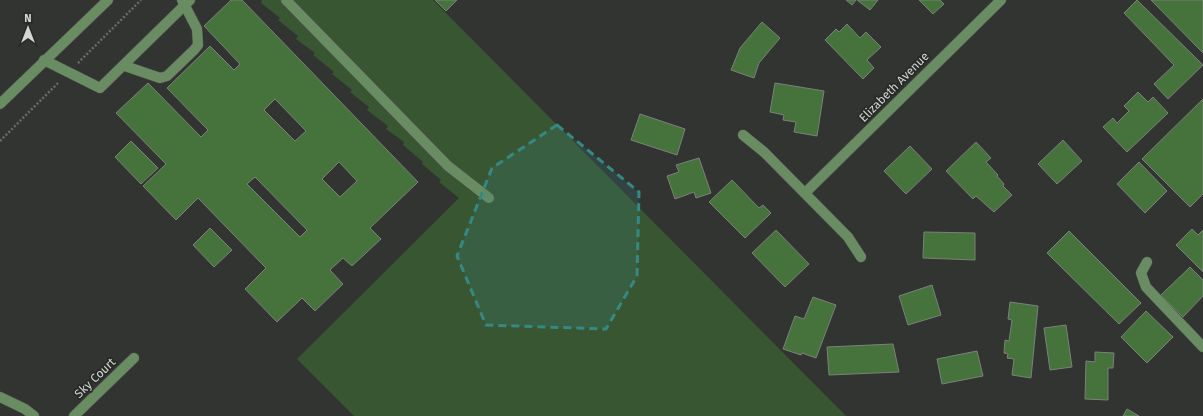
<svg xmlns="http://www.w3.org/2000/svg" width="1203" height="416" font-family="'Fira Sans',sans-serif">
	<rect width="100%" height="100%" fill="#313431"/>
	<!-- green -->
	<path fill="#395633" d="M262,0h171l413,416h-492l-57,-57 162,-161 -20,-16 2,-2 -19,-16 1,-2 -20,-17 1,-3 -18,-13 2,-3 -21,-16 2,-3 -19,-15 2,-2 -20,-16 2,-2 -21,-17 2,-2 -19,-14 2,-3 -20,-16 2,-2 -19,-15z"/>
	<!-- building -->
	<g fill="#45733b" stroke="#7d807d" fill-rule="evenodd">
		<path d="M231,0h11l176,182 -48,46 11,11 -29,27 -9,-8 -13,12 13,14 -28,27 -13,-13 -25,24 -32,-33 21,-21 -68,-70 -22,22 -33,-34 23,-22 -50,-51 32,-30 53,54 7,-7 -41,-42 43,-42 24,24 6,-6 -36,-38zM275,99l31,32 -11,10 -31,-31zM339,162l18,19 -17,16 -18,-18zM255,177l52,53 -7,7 -53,-53z"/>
		<path d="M435,0h22l-11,11z"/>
		<path d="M846,0h10l-4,5z"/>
		<path d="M857,0h21l-8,10z"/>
		<path d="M919,0h21l4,4 -11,10z"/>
		<path d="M1137,0l66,65 -35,34 -14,-15 20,-19 -50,-52z"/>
		<path d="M1151,0h52v53z"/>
		<path d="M762,22l18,16 -21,25 -5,15 -23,-8 9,-22z"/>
		<path d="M847,24l13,14 6,-6 15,15 -14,13 7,8 -11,11 -38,-39 11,-11 3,3z"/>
		<path d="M775,83l49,8 -7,45 -23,-4 2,-10 -13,-2 1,-5 -14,-3z"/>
		<path d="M1138,92l10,10 5,-5 15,16 -41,39 -24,-25 10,-9 4,5 12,-12 -5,-5z"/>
		<path d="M1203,99v95l-13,13 -48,-48z"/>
		<path d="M640,114l45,15 -8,26 -46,-15z"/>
		<path d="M1063,140l19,21 -25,23 -19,-20z"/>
		<path d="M131,141l27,27 -17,16 -26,-27z"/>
		<path d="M976,142l15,16 -5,4 12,13 -1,1 7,8 -1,2 9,9 -18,17 -18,-16 -3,3 -27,-28z"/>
		<path d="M910,146l22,23 -26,25 -22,-23z"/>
		<path d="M699,158l12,35 -15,5 -2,-6 -19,7 -8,-23 12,-4 -3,-7z"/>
		<path d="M1139,162l28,29 -22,22 -28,-29z"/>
		<path d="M732,180l27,28 4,-3 8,8 -26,25 -36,-36z"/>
		<path d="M210,228l22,22 -18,17 -21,-22z"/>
		<path d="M1192,229l6,6 5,-5v42l-27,-27z"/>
		<path d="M776,230l33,34 -24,23 -33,-34z"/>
		<path d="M1069,231l72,72 -22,21 -72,-71z"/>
		<path d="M924,232l51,1v27l-52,-2z"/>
		<path d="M1190,267l13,13v16l-20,21 -22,-22z"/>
		<path d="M932,285l9,30 -33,10 -9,-29z"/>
		<path d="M813,297l23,8 -20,53 -14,-5 -1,2 -18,-6 12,-33 9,3z"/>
		<path d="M1010,302l28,4 -7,72 -19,-3 2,-16 -7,-1 1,-4 -4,-1 1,-13 4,1 3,-21 -4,-1z"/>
		<path d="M1146,311l27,26 -26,26 -26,-26z"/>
		<path d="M1066,325l6,42 -22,3 -6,-42z"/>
		<path d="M893,344l6,28 -70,3 -2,-28z"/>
		<path d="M977,351l6,25 -41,8 -5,-25z"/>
		<path d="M1095,352l19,1 -1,15h-5v32l-23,-1 1,-38 9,1z"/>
		<path d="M1127,409l12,7h-16z"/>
	</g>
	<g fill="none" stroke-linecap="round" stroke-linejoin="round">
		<!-- minor casing -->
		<g stroke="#4e514e" stroke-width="11">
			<g id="minor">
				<path d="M286,0l162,166 41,32"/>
				<path d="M44,60l56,28 90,-88"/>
				<path d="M125,66l35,12 7,-2 27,-26 4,-5 -1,-16 -15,-29"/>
				<path d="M0,104l108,-104"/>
				<path d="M743,135l21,17 84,85 13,20"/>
				<path d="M805,193l196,-193"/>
				<path d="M1147,262l-6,11 5,14 57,60"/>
				<path d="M0,397l25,12 9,7"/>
				<path d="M74,416l60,-58"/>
			</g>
		</g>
		<!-- path -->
		<g stroke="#6a6c6a" stroke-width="2.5" stroke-dasharray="2 2" stroke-linecap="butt">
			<path d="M78,63l63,-63"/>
			<path d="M0,141l59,-59"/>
		</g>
		<!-- minor -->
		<use href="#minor" stroke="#6a8c63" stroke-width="10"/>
	</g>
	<!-- marked area -->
	<path fill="#368982" fill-opacity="0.2" stroke="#368982" stroke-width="3" stroke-dasharray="8 5" stroke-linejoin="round" d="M557,125l82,67 -2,84 -31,53 -120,-4 -29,-69 35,-88z"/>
	<g text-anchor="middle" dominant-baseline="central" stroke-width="3.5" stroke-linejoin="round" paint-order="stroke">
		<!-- street labels -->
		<g font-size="12" fill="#d4d6d4" stroke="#272a27">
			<text transform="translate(894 87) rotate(-45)">Elizabeth Avenue</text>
			<text transform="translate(95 378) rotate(-44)">Sky Court</text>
		</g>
	</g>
	<!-- north arrow -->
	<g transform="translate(28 28)" stroke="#272a27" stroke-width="3" paint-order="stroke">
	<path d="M0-3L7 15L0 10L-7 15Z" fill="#d4d6d4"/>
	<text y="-6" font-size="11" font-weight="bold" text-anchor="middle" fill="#d4d6d4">N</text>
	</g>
</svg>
